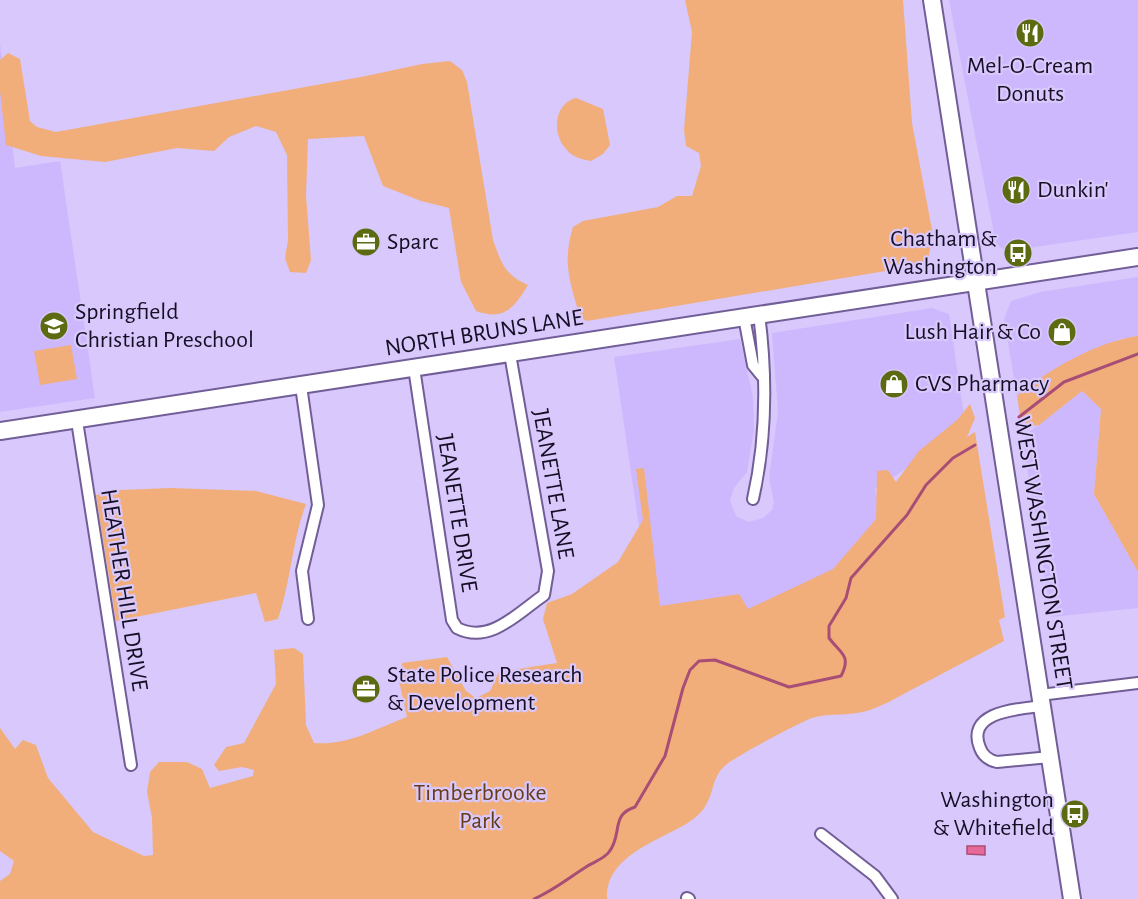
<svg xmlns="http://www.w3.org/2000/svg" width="1138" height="899" font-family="'Alegreya Sans',sans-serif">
	<rect width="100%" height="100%" fill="#d8c8fc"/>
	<!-- built -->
	<g fill="#cdb8fe">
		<path d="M949,0h189v232l-124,18 -11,-1 -7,-5z"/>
		<path d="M0,43l15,125 45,-7 35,237 -95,14z"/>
		<path d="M1138,277v59l-18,3 -87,44 -16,13 -13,-77 7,-18 29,-9z"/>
		<path d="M932,308l17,6 17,115 -91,60 5,29 -41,50 -98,52 -86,15 -41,-278 126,-18 13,58 1,33 -7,42 -13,16 -4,13 6,15 13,6 14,-4 9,-8 2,-8 -5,-24 9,-66 -6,-79z"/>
		<path d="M1082,391l19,18 -7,85 44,78v36l-87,9 -28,-174 5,-10z"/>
	</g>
	<!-- green -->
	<g fill="#f1ae7b">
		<path d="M685,0h218l9,123 21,112 -6,29 -340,57 -7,-4c-10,-34 -18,-55 -7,-90l10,-6 75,-14 19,-11h15l9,-30 -2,-13 -13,-7 -2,-16 8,-98z"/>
		<path d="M8,53l12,6 10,62 7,6 19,5 310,-56 56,-12 28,-3 12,9 5,12 26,158c9,24 11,34 35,45 -14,23 -24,36 -52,26l-15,-29 -12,-74 -28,-7 -38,-15 -19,-50 -56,3 -2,56 5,65 -5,13 -16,-1 -5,-14 3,-18 -1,-85 -11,-23 -20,-6 -27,11 -15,14 -37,-3 -72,14 -64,-6 -35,-11 -6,-54v-31z"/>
		<path d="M576,98l27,11 7,36 -7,9 -12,7c-10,-2 -19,-4 -25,-12 -15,-17 -11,-46 10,-51z"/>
		<path d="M1138,336v236l-44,-78 7,-85 -19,-18 -43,34 -17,3 -5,-32c32,-27 79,-54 121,-60z"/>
		<path d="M71,345l6,34 -37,6 -6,-34z"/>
		<path d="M970,404l5,14 -8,19 8,-5 30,185 -6,3 5,21c-28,15 -57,30 -85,45 -16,8 -32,18 -49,24 -19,7 -40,2 -58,8 -18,7 -69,35 -85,46 -20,15 -9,38 -35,56 -29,20 -87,34 -85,79h-607v-18l10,-7 4,-13 -14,-10v-123l15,21 8,-9 13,5 12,33 45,54 51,24 9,-1 -1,-37 -5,-26 3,-20 9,-10h28l15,7 8,19 43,-12 1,-6 -12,-3 -23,4 -5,-6 12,-18 18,-4 32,-59 -2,-34 20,-2 9,6 3,71 8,18c34,3 63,-15 93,-26l-8,-36 3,-18 45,-6 19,34 10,7 14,-7 9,-19 58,-9 -14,-44 4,-16 25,-9 46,-32 25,-42 -7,-51 8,-1 16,138 79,-12 9,15 85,-40 43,-50 1,-48 11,-1 8,12 23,-31 38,-31z"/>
		<path d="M171,488l85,3 50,13c-14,37 -15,77 -28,115l-13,3 -9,-29 -140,28 -20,-126 24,-5z"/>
	</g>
	<!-- water -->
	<path fill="#e66999" stroke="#a84e76" stroke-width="1.5" d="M967,846h18v9l-18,-1z"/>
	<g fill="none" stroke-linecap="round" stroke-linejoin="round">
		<!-- stream -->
		<g stroke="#a84e76" stroke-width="3">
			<path d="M1019,417l45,-35 74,-28"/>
			<path d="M534,899c20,-9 33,-20 52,-32 7,-5 18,-8 23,-15 14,-18 1,-37 26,-45l30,-51 18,-68 7,-18 9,-9 16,-1 74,27 52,-11c11,-21 -1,-23 -12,-38v-12l17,-28 5,-20 56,-63 19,-30 27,-27 22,-13"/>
		</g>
		<!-- street casing -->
		<g stroke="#715e97" stroke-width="14">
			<g id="street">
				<path d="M744,317l9,48 9,11"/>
				<path d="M414,368l38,252 5,8c33,17 62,-16 87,-33l4,-24 -38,-217"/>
				<path d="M301,386l17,119 -16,66 6,48"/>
				<path d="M77,421l54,344"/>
				<path d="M753,499c14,-62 14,-123 6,-185"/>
				<path d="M1040,695l98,-12"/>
				<path d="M1042,706c-23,3 -77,5 -62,42 3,8 8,12 17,14l53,-5"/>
				<path d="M821,834l54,42 17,23"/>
				<path d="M687,898l2,1"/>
			</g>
		</g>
		<!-- secondary casing -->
		<g stroke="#715e97" stroke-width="20">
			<g id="secondary">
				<path d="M932,0l140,899"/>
				<path d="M0,431l1138,-174"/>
			</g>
		</g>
		<!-- street -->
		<use href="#street" stroke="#fff" stroke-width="10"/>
		<!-- secondary -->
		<use href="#secondary" stroke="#fff" stroke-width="16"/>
	</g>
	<!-- icons -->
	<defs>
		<g id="restaurant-disc" transform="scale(1.5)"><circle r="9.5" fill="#5c6a11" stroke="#d8c8fc"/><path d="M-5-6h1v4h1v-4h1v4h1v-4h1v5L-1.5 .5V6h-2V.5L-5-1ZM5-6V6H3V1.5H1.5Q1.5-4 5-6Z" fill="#fff"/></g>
		<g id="office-disc" transform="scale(1.5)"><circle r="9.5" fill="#5c6a11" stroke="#d8c8fc"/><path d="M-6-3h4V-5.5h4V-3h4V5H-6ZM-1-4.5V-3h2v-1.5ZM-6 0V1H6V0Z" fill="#fff"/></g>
		<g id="bus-disc" transform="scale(1.5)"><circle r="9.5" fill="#5c6a11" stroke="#d8c8fc"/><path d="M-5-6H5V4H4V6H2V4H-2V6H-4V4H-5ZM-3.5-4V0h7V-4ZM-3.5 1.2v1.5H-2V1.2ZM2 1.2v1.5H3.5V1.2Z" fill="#fff"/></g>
		<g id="school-disc" transform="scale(1.5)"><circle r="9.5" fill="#5c6a11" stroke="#d8c8fc"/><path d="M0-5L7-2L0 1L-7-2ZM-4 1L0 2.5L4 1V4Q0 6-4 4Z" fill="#fff"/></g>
		<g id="shop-disc" transform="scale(1.5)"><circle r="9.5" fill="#5c6a11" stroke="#d8c8fc"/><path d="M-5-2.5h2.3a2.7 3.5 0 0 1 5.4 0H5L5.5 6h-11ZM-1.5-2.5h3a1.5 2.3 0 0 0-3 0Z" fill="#fff"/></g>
	</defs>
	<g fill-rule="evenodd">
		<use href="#restaurant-disc" x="1030" y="33"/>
		<use href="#restaurant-disc" x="1016" y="190"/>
		<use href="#office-disc" x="366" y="242"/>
		<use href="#bus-disc" x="1018" y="253"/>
		<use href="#school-disc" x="54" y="326"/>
		<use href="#shop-disc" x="1062" y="332"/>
		<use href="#shop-disc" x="894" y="384"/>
		<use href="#office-disc" x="366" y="689"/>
		<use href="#bus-disc" x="1075" y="814"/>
	</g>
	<g text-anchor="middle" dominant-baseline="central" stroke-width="4.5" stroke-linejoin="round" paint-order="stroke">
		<!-- poi labels -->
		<g font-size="24" fill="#160e25" stroke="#d8c8fc" text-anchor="start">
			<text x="1030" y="66" text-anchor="middle">Mel-O-Cream<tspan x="1030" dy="28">Donuts</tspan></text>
			<text x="1037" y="190">Dunkin'</text>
			<text x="997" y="239" text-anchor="end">Chatham &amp;<tspan x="997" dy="28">Washington</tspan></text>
			<text x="387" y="242">Sparc</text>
			<text x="75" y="312">Springfield<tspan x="75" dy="28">Christian Preschool</tspan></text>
			<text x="1041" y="332" text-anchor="end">Lush Hair &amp; Co</text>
			<text x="915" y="384">CVS Pharmacy</text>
			<text x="387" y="675">State Police Research<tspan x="387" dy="28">&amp; Development</tspan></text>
			<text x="1054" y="800" text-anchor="end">Washington<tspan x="1054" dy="28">&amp; Whitefield</tspan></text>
		</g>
		<!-- street labels -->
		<g font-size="24" fill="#160e25" stroke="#d8c8fc">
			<text transform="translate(484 333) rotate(-9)">NORTH BRUNS LANE</text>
			<text transform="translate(553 484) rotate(80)">JEANETTE LANE</text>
			<text transform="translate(457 513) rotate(81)">JEANETTE DRIVE</text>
			<text transform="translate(1043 553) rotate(81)">WEST WASHINGTON STREET</text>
			<text transform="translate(124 590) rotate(81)">HEATHER HILL DRIVE</text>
		</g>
		<!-- park labels -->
		<g font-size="24" fill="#663c18" stroke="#d8c8fc">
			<text x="480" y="793">Timberbrooke<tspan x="480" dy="28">Park</tspan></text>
		</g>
	</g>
</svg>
